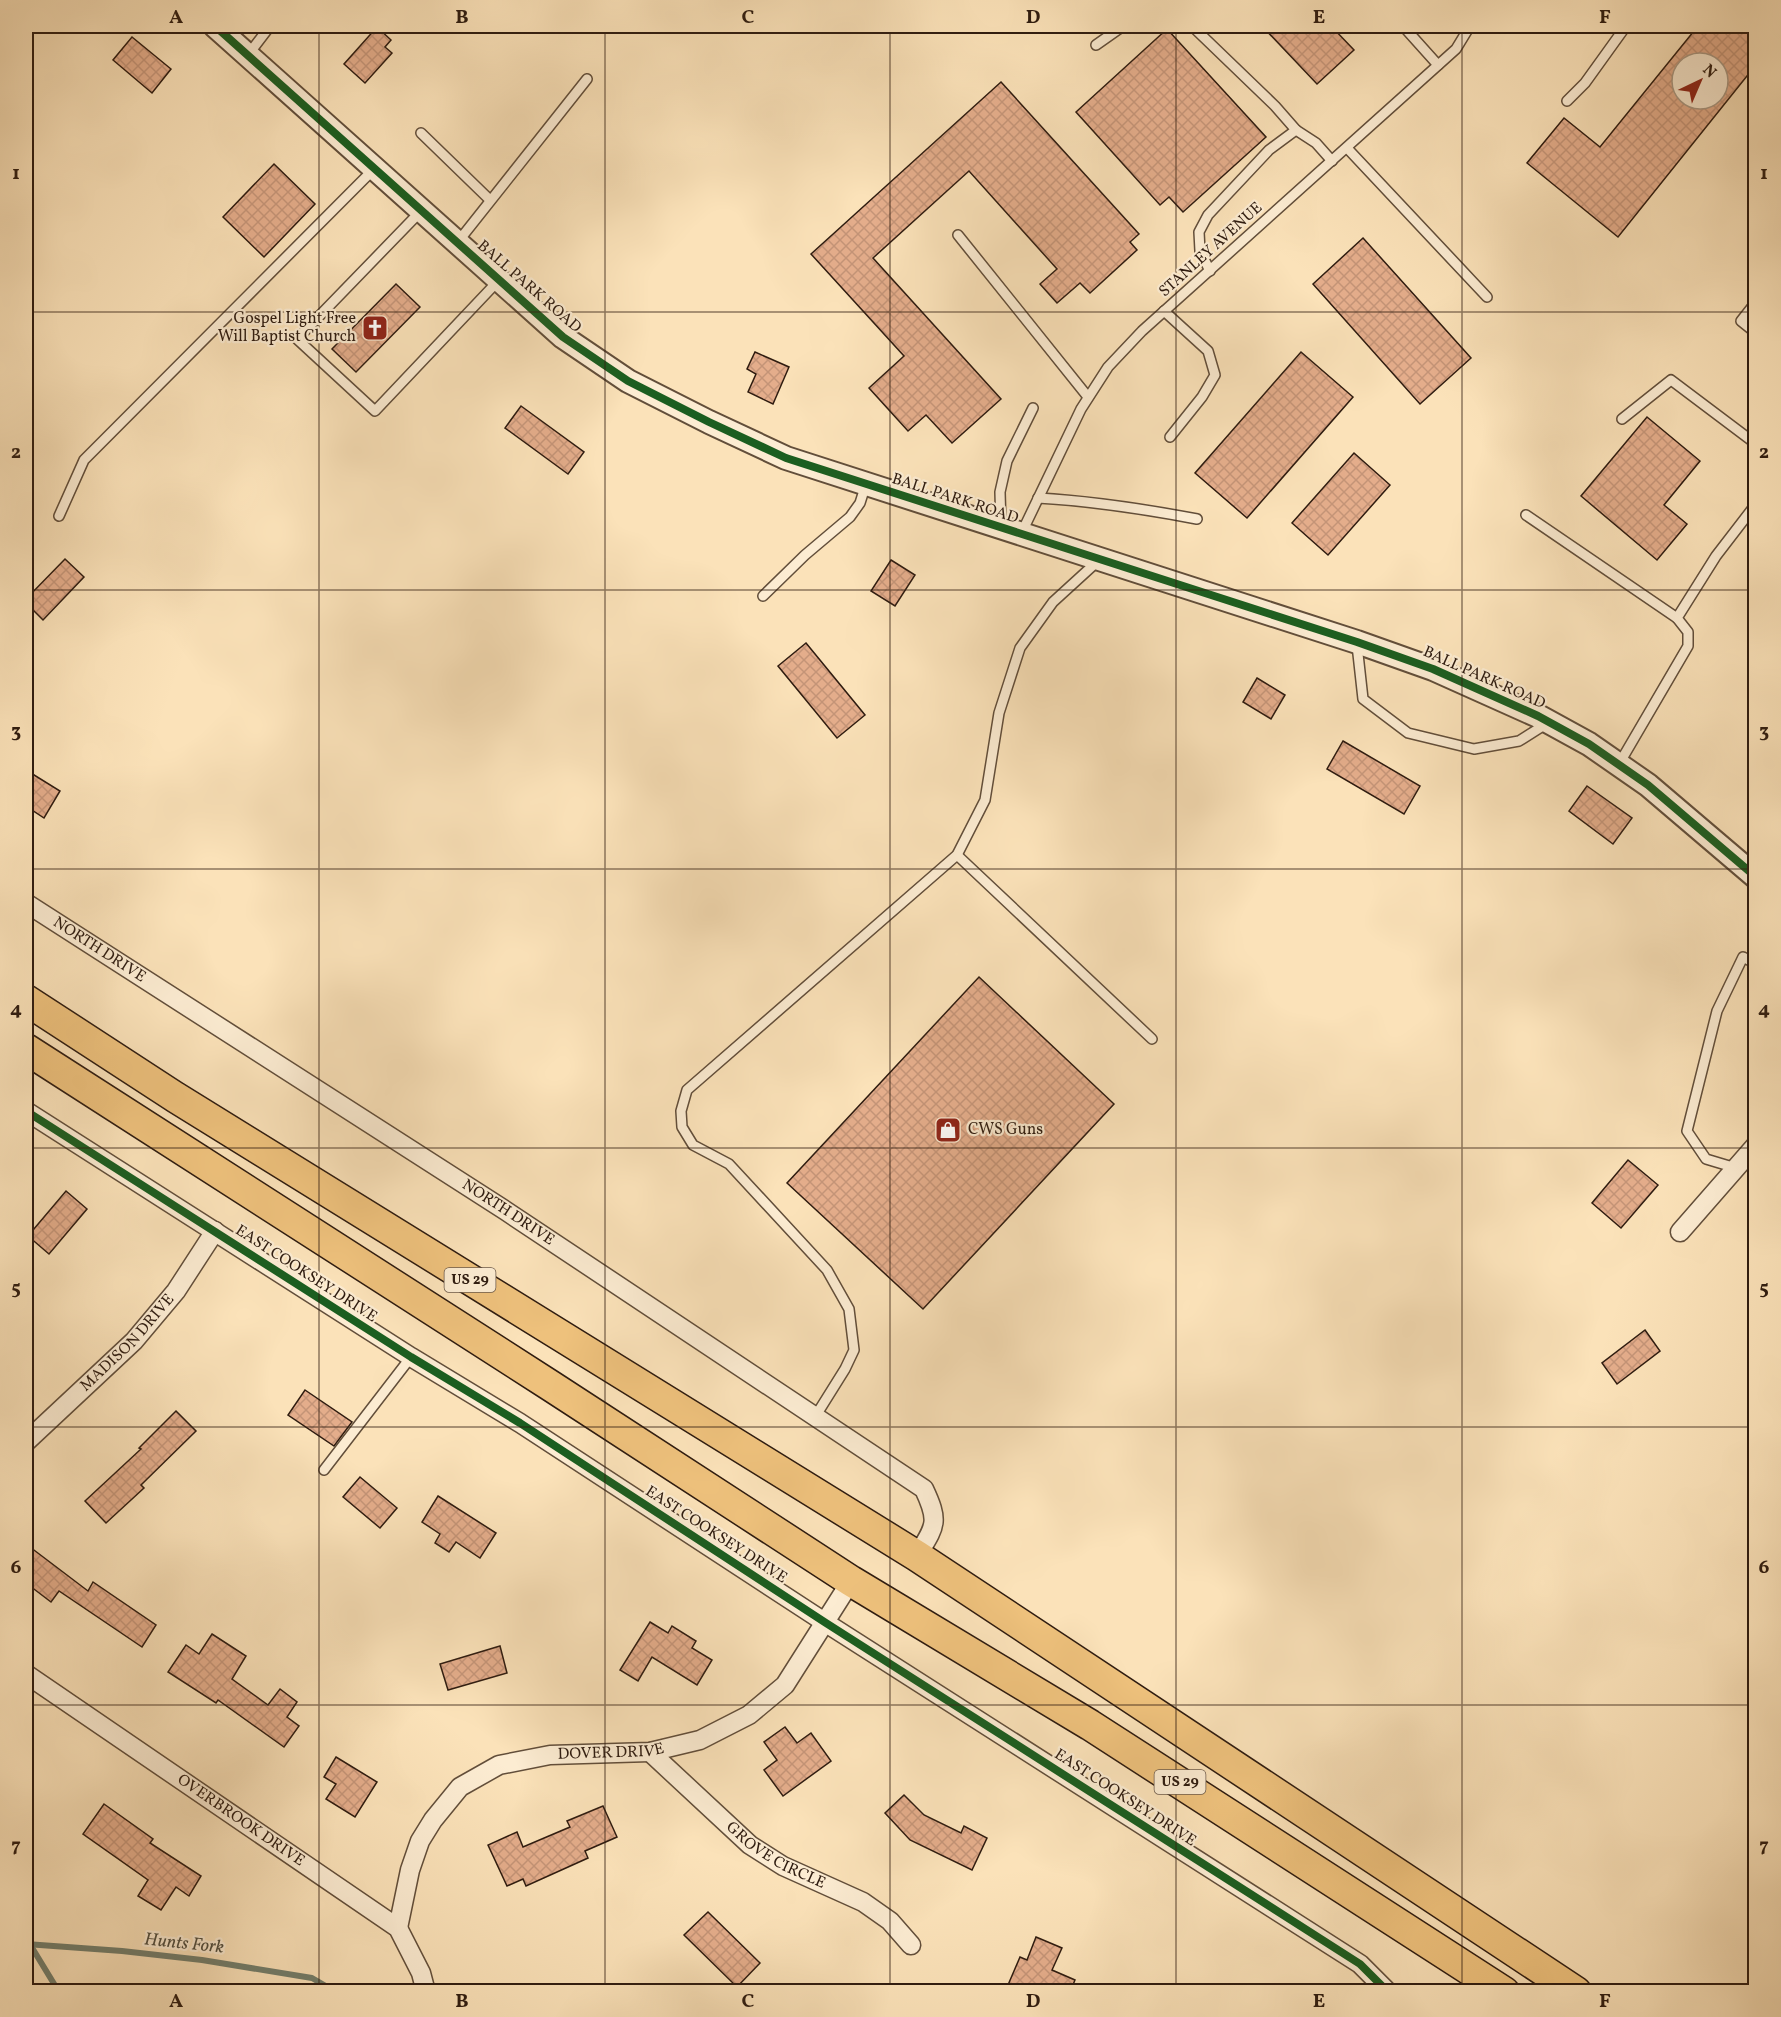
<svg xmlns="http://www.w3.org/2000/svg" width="1781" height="2017" font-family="Vollkorn,serif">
	<defs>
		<pattern id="building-cross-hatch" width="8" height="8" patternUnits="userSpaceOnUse" patternTransform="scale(1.5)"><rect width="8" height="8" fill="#e4ad8b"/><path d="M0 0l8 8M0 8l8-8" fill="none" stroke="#c49477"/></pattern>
	</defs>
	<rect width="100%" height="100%" fill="#fbe2b9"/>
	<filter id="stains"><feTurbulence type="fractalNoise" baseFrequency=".00333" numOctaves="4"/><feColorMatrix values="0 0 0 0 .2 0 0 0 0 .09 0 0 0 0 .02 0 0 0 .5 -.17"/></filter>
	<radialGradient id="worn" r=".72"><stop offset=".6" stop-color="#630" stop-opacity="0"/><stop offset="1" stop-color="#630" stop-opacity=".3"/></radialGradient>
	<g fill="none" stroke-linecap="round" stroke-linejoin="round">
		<!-- stream -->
		<g stroke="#737e6c" stroke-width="6">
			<path d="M26,1944l96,7 80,9 110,18 24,14"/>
			<path d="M31,1946l28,46"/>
		</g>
	</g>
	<!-- building -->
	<g fill="url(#building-cross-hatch)" stroke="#2f1c10" stroke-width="1.5" fill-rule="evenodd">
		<path d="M1262,26h69l23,24 -37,34z"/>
		<path d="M1698,26h57v40l-137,171 -91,-74 37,-45 36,29zM1682,63h36v36h-36z"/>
		<path d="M377,27l14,13 -6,7 7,6 -27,30 -21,-19z"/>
		<path d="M1167,29l99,108 -83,75 -14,-15 -9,8 -84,-93z"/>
		<path d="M132,37l39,32 -19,24 -39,-33z"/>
		<path d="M1001,82l138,152 -9,8 7,8 -47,43 -10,-10 -23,20 -17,-19 17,-15 -88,-98 -96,87 128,141 -49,44 -26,-28 -18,16 -39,-43 35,-32 -93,-102z"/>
		<path d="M274,164l41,40 -51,53 -41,-40z"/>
		<path d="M1363,238l108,120 -51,46 -107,-120z"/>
		<path d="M396,284l24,23 -64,65 -24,-23z"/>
		<path d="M755,352l34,15 -16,37 -25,-12 8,-18 -9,-5z"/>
		<path d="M1301,352l52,45 -106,121 -52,-45z"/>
		<path d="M521,406l63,46 -16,22 -63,-46z"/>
		<path d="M1647,417l53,44 -36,44 23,19 -30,36 -76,-64z"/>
		<path d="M1354,453l36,32 -62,70 -36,-32z"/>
		<path d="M65,559l19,18 -41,43 -17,-17v-4z"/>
		<path d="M891,560l24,15 -20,31 -24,-15z"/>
		<path d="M806,643l59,72 -28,23 -59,-72z"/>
		<path d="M1257,678l28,17 -14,24 -28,-17z"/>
		<path d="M1343,741l77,45 -16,28 -77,-45z"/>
		<path d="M26,770l34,21 -16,27 -18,-12z"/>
		<path d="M1587,786l45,32 -19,26 -44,-33z"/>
		<path d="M979,977l135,127 -191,205 -136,-126z"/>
		<path d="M1628,1160l30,25 -37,43 -29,-25z"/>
		<path d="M66,1191l21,18 -38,45 -21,-18z"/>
		<path d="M1645,1330l15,21 -43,33 -15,-21z"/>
		<path d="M305,1390l47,32 -18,24 -46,-31z"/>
		<path d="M176,1411l20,20 -55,54 3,3 -38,35 -21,-22 56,-52 -2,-1z"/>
		<path d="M360,1477l37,31 -17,20 -37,-31z"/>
		<path d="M438,1496l58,37 -16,25 -24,-16 -7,10 -14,-9 5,-9 -18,-12z"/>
		<path d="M26,1544l62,47 5,-9 63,43 -14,22 -83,-56 -8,11 -25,-19z"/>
		<path d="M650,1622l18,11 4,-7 24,15 -4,7 20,12 -15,25 -45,-28 -14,24 -18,-11z"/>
		<path d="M212,1634l34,22 -14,23 36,26 12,-16 17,13 -10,15 12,9 -15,21 -66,-47 -2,3 -48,-31 18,-27 13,9z"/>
		<path d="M500,1646l7,27 -59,17 -8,-26z"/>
		<path d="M785,1727l12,16 14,-10 20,28 -48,35 -19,-26 13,-10 -13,-18z"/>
		<path d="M336,1757l41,25 -22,35 -29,-18 10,-15 -12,-7z"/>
		<path d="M904,1795l20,20 37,18 3,-7 23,12 -15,32 -62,-30 -25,-27z"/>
		<path d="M104,1804l49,35 -3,4 51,33 -12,20 -13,-9 -15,23 -23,-14 10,-16 -65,-46z"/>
		<path d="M603,1806l14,31 -32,14 3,7 -62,28 -3,-7 -16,7 -19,-41 29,-13 6,15 47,-20 -3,-6z"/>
		<path d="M708,1912l52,51 -23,24 -53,-52z"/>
		<path d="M1036,1937l26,11 -10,22 23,10 -5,12h-65l15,-35 7,3z"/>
	</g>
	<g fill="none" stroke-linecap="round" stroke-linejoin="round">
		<!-- service casing -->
		<g stroke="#624e3a" stroke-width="12">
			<g id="service">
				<path d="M1192,26l83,80 21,24"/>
				<path d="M1403,26l35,39"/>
				<path d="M1096,45l27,-19"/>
				<path d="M248,55l22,-29"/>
				<path d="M1567,101l18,-18 41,-57"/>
				<path d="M421,133l69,67"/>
				<path d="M1347,148l140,149"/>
				<path d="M421,211l-124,128 78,72 124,-131"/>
				<path d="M958,235l130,162"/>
				<path d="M457,243l130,-164"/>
				<path d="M1210,271l-10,-20 -1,-19 9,-17 61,-65 27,-20 20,13 16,18"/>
				<path d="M1756,302l-15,19 15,12"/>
				<path d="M1164,311l44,40 7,24 -13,22 -32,40"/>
				<path d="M1622,419l49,-39 85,64"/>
				<path d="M1038,498c54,3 106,11 159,21"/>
				<path d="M1526,515l151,103"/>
				<path d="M59,516l25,-56 290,-291"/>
				<path d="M1001,526l-1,-34 7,-31 26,-53"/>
				<path d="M1022,532l59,-123 27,-42 34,-36 314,-282 14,-23"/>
				<path d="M763,596l42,-41 45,-38 10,-14 6,-19"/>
				<path d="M1357,645l6,54 45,34 66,16 45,-8 27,-17"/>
				<path d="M1619,764l69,-118v-14l-11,-14 39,-62 40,-52"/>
				<path d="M957,855l195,184"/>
				<path d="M1736,1168l-30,-9 -19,-28 30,-120 26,-54 13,7"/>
				<path d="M815,1417l30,-48 9,-19 -5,-41 -22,-39 -98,-106 -36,-19 -11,-18 -1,-16 6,-21 270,-235 28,-55 14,-87 21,-65 33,-46 46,-42"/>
				<path d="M324,1470l87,-113"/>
			</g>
		</g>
		<!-- minor casing -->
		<g stroke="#624e3a" stroke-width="21">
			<g id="minor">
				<path id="s1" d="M26,903l480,308 418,278c16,34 11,37 -7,67"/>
				<path d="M26,1111l385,246 109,66 306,200 534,341 26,26 -1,2"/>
				<path d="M1680,1232l76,-87"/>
				<path id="s2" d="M26,1442l108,-101 42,-50 39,-60"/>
				<path id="s3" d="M26,1674l372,254 23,45 5,19"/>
				<path id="s4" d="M650,1752l100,93 33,21 80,36 27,19 21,24"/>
				<path id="s5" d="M398,1928l12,-58 10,-29 13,-21 27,-33 39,-22 51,-10 100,-3 50,-12 49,-25 36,-30 66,-104"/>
			</g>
		</g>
		<!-- tertiary casing -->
		<g stroke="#624e3a" stroke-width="26">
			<path id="tertiary" d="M215,26l348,311 65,44 81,41 77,36 571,184 76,27 105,47 51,28 59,41 108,92"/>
		</g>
		<!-- trunk casing -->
		<g stroke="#2f1c10" stroke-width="33">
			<g id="trunk">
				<path d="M26,1000l149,97 742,459 659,436"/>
				<path d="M26,1049l525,337 300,195 239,144 414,267"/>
			</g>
		</g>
		<!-- service -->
		<use href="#service" stroke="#fcecd2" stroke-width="9"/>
		<!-- minor -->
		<use href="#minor" stroke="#fcecd2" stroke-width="18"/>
		<!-- tertiary -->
		<use href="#tertiary" stroke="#fcecd2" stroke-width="22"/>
		<!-- trunk -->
		<use href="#trunk" stroke="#eec17c" stroke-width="30"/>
		<!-- cycleway casing -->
		<g stroke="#fcecd2" stroke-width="11">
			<g id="cycleway">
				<path d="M215,26l348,311 65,44 81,41 77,36 571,184 76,27 105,47 51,28 59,41 108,92"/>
				<path d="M26,1111l385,246 109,66 306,200 534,341 26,26 -1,2"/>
			</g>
		</g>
		<!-- cycleway -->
		<use href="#cycleway" stroke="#1b5e20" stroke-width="8"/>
	</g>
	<!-- grid -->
	<path fill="none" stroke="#2f1c10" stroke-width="1.5" stroke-opacity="0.55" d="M319,26v1966M605,26v1966M890,26v1966M1176,26v1966M1462,26v1966M26,312h1730M26,590h1730M26,869h1730M26,1148h1730M26,1427h1730M26,1705h1730"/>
	<!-- icons -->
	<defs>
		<g id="church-square" transform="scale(1.35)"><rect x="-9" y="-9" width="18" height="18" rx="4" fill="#8f2418" stroke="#fcecd2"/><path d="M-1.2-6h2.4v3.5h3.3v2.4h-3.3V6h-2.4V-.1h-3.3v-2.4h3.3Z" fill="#fff"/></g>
		<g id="shop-square" transform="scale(1.35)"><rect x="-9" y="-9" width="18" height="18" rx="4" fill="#8f2418" stroke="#fcecd2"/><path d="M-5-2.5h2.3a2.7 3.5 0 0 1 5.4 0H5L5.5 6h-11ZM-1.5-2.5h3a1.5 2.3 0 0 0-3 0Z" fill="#fff"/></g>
	</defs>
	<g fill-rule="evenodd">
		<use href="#church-square" x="375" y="328"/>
		<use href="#shop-square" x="948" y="1130"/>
	</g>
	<g text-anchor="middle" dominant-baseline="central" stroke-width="4.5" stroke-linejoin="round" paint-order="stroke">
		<!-- shield labels -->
		<g fill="#fcecd2" stroke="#6c5a4a" stroke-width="1.5">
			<rect x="444.5" y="1268" width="51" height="24" rx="4.5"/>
			<rect x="1154.5" y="1770" width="51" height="24" rx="4.5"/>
		</g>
		<g font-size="15" font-weight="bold" fill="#2f1c10">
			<text x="470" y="1280">US 29</text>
			<text x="1180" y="1782">US 29</text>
		</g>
		<!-- street labels -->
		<g font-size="16" fill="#2f1c10" stroke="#fcecd2">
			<text transform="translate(1211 250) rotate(-42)">STANLEY AVENUE</text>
			<text transform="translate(529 287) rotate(41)">BALL PARK ROAD</text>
			<text transform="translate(955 499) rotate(18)">BALL PARK ROAD</text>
			<text transform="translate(1484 678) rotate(24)">BALL PARK ROAD</text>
			<text stroke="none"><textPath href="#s1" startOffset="87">NORTH DRIVE</textPath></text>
			<text stroke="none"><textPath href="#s1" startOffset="573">NORTH DRIVE</textPath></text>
			<text transform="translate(306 1274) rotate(33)">EAST COOKSEY DRIVE</text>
			<text stroke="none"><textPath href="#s2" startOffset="142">MADISON DRIVE</textPath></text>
			<text transform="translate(716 1535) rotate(33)">EAST COOKSEY DRIVE</text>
			<text stroke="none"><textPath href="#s5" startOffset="315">DOVER DRIVE</textPath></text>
			<text transform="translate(1125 1798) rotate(33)">EAST COOKSEY DRIVE</text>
			<text stroke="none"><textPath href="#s3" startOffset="260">OVERBROOK DRIVE</textPath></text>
			<text stroke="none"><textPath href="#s4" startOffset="164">GROVE CIRCLE</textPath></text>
		</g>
		<!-- poi labels -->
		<g font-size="16" fill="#2f1c10" stroke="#fcecd2" text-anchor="end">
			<text x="356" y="319">Gospel Light Free<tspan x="356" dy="18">Will Baptist Church</tspan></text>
			<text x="968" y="1130" text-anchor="start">CWS Guns</text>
		</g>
		<!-- water labels -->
		<g font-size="18" font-style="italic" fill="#514d3e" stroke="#fcecd2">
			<text transform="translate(184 1944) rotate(6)">Hunts Fork</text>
		</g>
	</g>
	<!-- margin -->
	<rect width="1781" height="2017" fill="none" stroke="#fbe2b9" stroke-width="66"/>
	<!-- north arrow -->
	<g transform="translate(1700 81) rotate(44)"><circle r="28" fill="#fcecd2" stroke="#aa9984" stroke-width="1.5"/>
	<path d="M0-4.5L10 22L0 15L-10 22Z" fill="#8f2418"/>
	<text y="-9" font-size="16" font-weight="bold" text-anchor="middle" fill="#2f1c10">N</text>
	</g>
	<rect x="33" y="33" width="1715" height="1951" fill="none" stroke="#2f1c10" stroke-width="2"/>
	<g font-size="20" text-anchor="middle" font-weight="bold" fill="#2f1c10">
		<text x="176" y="23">A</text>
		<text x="462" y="23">B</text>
		<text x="748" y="23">C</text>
		<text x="1033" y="23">D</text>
		<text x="1319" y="23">E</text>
		<text x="1605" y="23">F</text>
		<text x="16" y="179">1</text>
		<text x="1764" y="179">1</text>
		<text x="16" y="458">2</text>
		<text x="1764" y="458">2</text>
		<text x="16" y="737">3</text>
		<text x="1764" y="737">3</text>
		<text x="16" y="1015">4</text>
		<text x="1764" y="1015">4</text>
		<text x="16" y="1294">5</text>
		<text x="1764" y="1294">5</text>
		<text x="16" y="1573">6</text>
		<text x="1764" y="1573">6</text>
		<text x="16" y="1851">7</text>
		<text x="1764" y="1851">7</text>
		<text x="176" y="2007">A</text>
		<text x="462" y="2007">B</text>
		<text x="748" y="2007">C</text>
		<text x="1033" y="2007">D</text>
		<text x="1319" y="2007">E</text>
		<text x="1605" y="2007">F</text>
	</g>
	<rect width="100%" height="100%" filter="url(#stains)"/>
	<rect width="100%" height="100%" fill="url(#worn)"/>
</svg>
